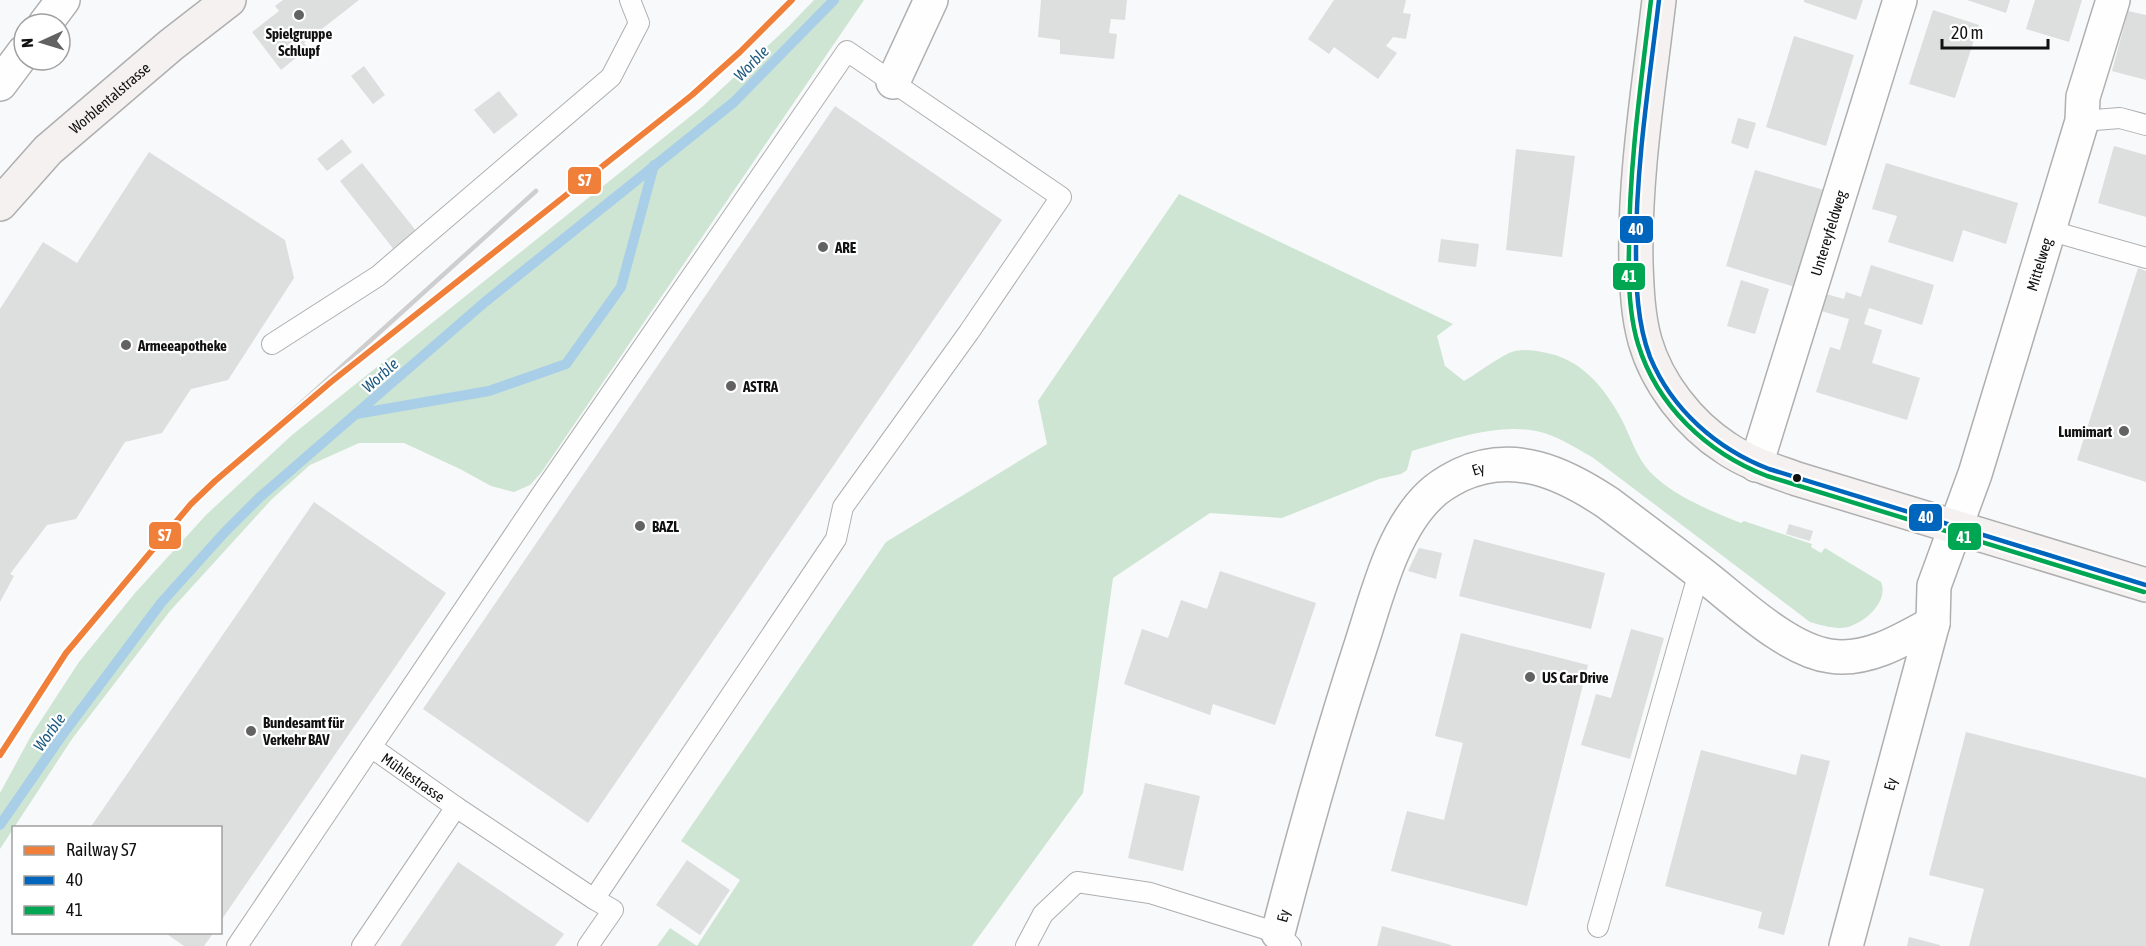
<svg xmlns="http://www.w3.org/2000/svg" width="2146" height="946" font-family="'Asap Condensed',sans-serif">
	<rect width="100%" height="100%" fill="#f8f9fa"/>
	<!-- green -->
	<g fill="#cee5d3">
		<path d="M814,0h50l-323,473 -11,12 -16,7 -23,-6 -31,-17 -56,-26h-45l-49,22 -38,34 -102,112 -98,128 -72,110v-56l32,-59 47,-72 56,-69 71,-78 86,-80 410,-328 86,-80z"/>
		<path d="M1179,194l274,130 -16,12 8,30 19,15c13,-7 38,-27 51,-30 9,-2 18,-1 27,1 39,6 62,35 80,68 9,18 14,36 28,52 25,25 59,38 91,51l3,-2 68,23 -1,3 10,6 4,-5 56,34c8,19 -15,40 -33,45 -12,3 -27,-2 -38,-5l-218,-165c-18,-10 -36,-22 -56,-26 -39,-8 -87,9 -124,20l-5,19 -6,4 -22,5 -97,39 -72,-5 -97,65 -30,215 -111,153h-315l13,-18 27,18 43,-66 -59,-39 205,-299 161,-98 -9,-43z"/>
	</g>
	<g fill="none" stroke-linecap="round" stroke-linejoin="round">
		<!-- stream -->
		<g stroke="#a8cee8" stroke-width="10">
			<path d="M356,414l133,-23 77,-27 55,-77 33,-122"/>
			<path d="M0,825l63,-91 98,-131 63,-70 36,-36 225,-195 249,-200 100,-102"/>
		</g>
	</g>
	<!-- building -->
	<g fill="#dddede">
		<path d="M283,0h76l-55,43 4,5 -27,22 -29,-38 27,-21 -4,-5z"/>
		<path d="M1041,0h86l-2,20 -14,-1 -2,14 8,1 -3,25 -54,-5v-14l-22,-3z"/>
		<path d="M1334,0h72l-3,13 8,1 -5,25 -13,-2 -7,9 11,7 -19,26 -44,-32 -5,7 -21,-15z"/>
		<path d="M1804,0h59l-7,20 -52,-18z"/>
		<path d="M1967,0h43l-4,13z"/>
		<path d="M2035,0h47l-13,42 -43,-13z"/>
		<path d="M1933,10l46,15 -24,73 -46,-14z"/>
		<path d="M2128,11l18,4v65l-34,-9z"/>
		<path d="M1794,36l60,19 -28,91 -60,-19z"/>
		<path d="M364,66l21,29 -12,9 -22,-28z"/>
		<path d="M499,91l19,24 -24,19 -20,-24z"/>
		<path d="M835,106l167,114 -414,603 -165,-114z"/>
		<path d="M1738,118l18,5 -8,26 -17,-6z"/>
		<path d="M342,139l10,13 -25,19 -10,-12z"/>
		<path d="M2114,146l32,9v62l-48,-14z"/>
		<path d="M1516,149l59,7 -13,101 -56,-7z"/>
		<path d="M149,152l136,88 9,38 -66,102 -37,9 -29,44 -37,9 -49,77 -29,6 -37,49 4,2 -14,26v-293l43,-67 34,21z"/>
		<path d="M362,163l55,69 -22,19 -55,-70z"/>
		<path d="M1886,163l132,40 -12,41 -43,-14 -10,32 -65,-20 9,-26 -25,-7z"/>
		<path d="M1755,170l69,20 -29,97 -69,-21z"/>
		<path d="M1441,239l38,5 -3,23 -38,-5z"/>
		<path d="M1871,265l63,20 -12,40 -53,-17 -5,16 18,6 -10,33 48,15 -13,42 -91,-28 14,-45 10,3 9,-31 -28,-8 5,-17 18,5 2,-7 15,5z"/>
		<path d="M2138,268l8,3v211l-69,-22z"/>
		<path d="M1741,280l28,9 -14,45 -28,-8z"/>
		<path d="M314,502l132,91 -226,329v-94h-130z"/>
		<path d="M1789,524l24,7 -3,10 -24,-7z"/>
		<path d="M1474,539l131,34 -14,56 -132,-33z"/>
		<path d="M1419,548l23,5 -6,26 -28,-8z"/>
		<path d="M1220,571l96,32 -41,122 -62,-21 -3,11 -86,-31 18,-55 26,9 13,-38 26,9z"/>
		<path d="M1631,629l33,9 -34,121 -49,-14 15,-51 15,4z"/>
		<path d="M1461,633l127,32 -61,241 -136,-35 16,-60 37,9 19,-77 -28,-7z"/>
		<path d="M1966,732l180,46v168h-177l15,-57 -55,-14z"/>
		<path d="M1701,750l95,25 5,-21 29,7 -46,174 -26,-7 4,-16 -97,-26z"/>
		<path d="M1145,783l55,13 -17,75 -55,-13z"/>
		<path d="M687,860l43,30 -30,45 -44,-30z"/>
		<path d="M458,862l106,72 -9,12h-155z"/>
		<path d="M1382,926l69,19v1h-74z"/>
		<path d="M164,932h50l-10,14h-20z"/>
		<path d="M1909,937l31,8v1h-33z"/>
	</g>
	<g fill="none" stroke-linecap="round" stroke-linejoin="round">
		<!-- service casing -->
		<g stroke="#afafb0" stroke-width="22">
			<g id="service">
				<path d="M2082,121l38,-3 26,7"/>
				<path d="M2048,230l98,28"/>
				<path d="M272,344l106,-68 233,-199 28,-54 -9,-23"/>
				<path id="s1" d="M371,747l85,60"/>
				<path d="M1598,927l101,-355"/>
				<path d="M237,946l302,-448 308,-447 214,146 -92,135 -126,175 -7,32 -242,360 -138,-92 -94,139"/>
				<path d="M588,946l25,-36 -19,-11"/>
				<path d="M1026,946l17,-32 34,-32 73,11 128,40 13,13"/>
			</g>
		</g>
		<!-- minor casing -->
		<g stroke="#afafb0" stroke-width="36">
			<g id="minor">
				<path d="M45,24l18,-24"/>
				<path d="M893,82l38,-82"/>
				<path d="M0,84l24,-32"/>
				<path id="s2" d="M1756,465l144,-465"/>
				<path id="s3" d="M1278,933c25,-97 52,-193 83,-288 16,-49 31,-114 69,-150 9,-9 20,-15 30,-20 54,-25 103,-2 148,28 32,24 64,48 95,72 35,27 84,75 127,81 36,6 73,-16 103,-33"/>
				<path id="s4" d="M1846,946l87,-323 1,-37 41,-112 107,-353 1,-24 30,-97"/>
			</g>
		</g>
		<!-- secondary casing -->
		<g stroke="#afafb0" stroke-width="36">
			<g id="secondary">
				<path d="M1659,0c-10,87 -25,176 -23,264 1,26 2,52 9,77 12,42 44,83 81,107 22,15 46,22 71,31l349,106"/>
				<path id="s5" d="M0,204l48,-54 123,-105 58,-45"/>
			</g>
		</g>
		<!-- service -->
		<use href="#service" stroke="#fefefe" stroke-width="20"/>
		<!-- minor -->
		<use href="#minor" stroke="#fefefe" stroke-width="33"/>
		<!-- secondary -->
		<use href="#secondary" stroke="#f5f1f1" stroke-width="33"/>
		<!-- rail -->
		<path stroke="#cececf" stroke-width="4.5" d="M215,481l321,-290"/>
		<!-- bus-1 casing -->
		<g stroke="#fff" stroke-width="9">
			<path id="bus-1" d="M1659,0c-10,83 -23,166 -23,249 0,36 1,74 14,108 22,53 67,92 119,112l377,116"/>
		</g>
		<!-- bus-2 casing -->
		<g stroke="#fff" stroke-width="9">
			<path id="bus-2" d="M1651,0c-10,83 -22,166 -22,249 -1,31 0,65 9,95 19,62 69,109 129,132l377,116"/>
		</g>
		<!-- bus-1 -->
		<use href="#bus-1" stroke="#0065bd" stroke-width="4.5"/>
		<!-- bus-2 -->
		<use href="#bus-2" stroke="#00a651" stroke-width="4.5"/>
		<!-- rail-1 casing -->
		<g stroke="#fff" stroke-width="10">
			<path id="rail-1" d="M0,755l66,-102 125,-149 24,-23 116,-99 361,-287 48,-43 52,-52"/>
		</g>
		<!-- rail-1 -->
		<use href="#rail-1" stroke="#f07f3a" stroke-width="6"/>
	</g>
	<!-- markers -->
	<g fill="#626263" stroke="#fff" stroke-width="2">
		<circle cx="299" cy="15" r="6"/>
		<circle cx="823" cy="247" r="6"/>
		<circle cx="126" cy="345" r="6"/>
		<circle cx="731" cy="386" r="6"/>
		<circle cx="2124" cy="431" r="6"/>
		<circle cx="640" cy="526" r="6"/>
		<circle cx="1530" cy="677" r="6"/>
		<circle cx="251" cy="731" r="6"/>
	</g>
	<circle fill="#111112" stroke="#fff" stroke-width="2" cx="1797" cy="478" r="5"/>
	<g text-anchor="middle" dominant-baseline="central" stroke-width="4.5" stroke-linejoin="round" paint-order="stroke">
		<!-- poi labels -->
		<g font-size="15" font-weight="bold" fill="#111112" stroke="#fff" text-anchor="start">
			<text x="299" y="33" text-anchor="middle">Spielgruppe<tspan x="299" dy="17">Schlupf</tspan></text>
			<text x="835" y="247">ARE</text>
			<text x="138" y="345">Armeeapotheke</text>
			<text x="743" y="386">ASTRA</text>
			<text x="2112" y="431" text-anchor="end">Lumimart</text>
			<text x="652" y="526">BAZL</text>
			<text x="1542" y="677">US Car Drive</text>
			<text x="263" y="722">Bundesamt für<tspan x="263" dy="17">Verkehr BAV</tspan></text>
		</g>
		<!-- street labels -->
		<g font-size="15" fill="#111112" stroke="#fff">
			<text stroke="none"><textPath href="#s5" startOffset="153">Worblentalstrasse</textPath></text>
			<text stroke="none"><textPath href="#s2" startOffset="243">Untereyfeldweg</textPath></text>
			<text stroke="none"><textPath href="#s4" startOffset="710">Mittelweg</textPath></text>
			<text stroke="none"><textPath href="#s3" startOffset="522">Ey</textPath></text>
			<text stroke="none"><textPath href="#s1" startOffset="52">Mühlestrasse</textPath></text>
			<text stroke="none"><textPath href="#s4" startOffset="168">Ey</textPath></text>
			<text stroke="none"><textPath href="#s3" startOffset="18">Ey</textPath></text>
		</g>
		<!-- water labels -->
		<g font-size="16" font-style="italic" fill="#1e5b81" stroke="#fff">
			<text transform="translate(751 63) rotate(-46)">Worble</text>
			<text transform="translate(380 375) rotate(-42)">Worble</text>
			<text transform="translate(49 732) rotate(-54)">Worble</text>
		</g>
	</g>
	<g stroke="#fff" stroke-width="2">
		<rect x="567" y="166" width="35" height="29" rx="6" fill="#f07f3a"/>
		<rect x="1619" y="215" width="35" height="29" rx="6" fill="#0065bd"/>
		<rect x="1612" y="262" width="34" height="29" rx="6" fill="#00a651"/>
		<rect x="1908" y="503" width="35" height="29" rx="6" fill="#0065bd"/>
		<rect x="148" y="521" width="34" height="29" rx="6" fill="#f07f3a"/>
		<rect x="1947" y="522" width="35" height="29" rx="6" fill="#00a651"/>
	</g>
	<g font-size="16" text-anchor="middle" font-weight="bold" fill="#fff">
		<text x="585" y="186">S7</text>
		<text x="1636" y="235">40</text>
		<text x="1629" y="282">41</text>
		<text x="1926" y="523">40</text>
		<text x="165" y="541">S7</text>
		<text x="1964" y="543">41</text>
	</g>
	<!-- legend -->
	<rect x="12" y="826" width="210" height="108" fill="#ffffff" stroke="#a0a0a0" stroke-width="1.5"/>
	<rect x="24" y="846" width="30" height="9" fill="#f07f3a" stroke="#a0a0a0" stroke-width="1.5"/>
	<text x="66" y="856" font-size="18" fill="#111112">Railway S7</text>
	<rect x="24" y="876" width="30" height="9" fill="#0065bd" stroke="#a0a0a0" stroke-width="1.5"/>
	<text x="66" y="886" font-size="18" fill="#111112">40</text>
	<rect x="24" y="906" width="30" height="9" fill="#00a651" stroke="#a0a0a0" stroke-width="1.5"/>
	<text x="66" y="916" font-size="18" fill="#111112">41</text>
	<!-- north arrow -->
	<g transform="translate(42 42) rotate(266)"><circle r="28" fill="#ffffff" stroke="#a0a0a0" stroke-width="1.5"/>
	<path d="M0-4.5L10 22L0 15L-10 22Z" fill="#626263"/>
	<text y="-9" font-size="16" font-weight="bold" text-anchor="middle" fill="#111112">N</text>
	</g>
	<!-- scale -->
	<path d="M1942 39v9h106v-9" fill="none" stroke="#111112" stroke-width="3"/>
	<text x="1951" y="39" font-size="18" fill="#111112" stroke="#ffffff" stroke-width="4.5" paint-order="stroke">20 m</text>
</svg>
